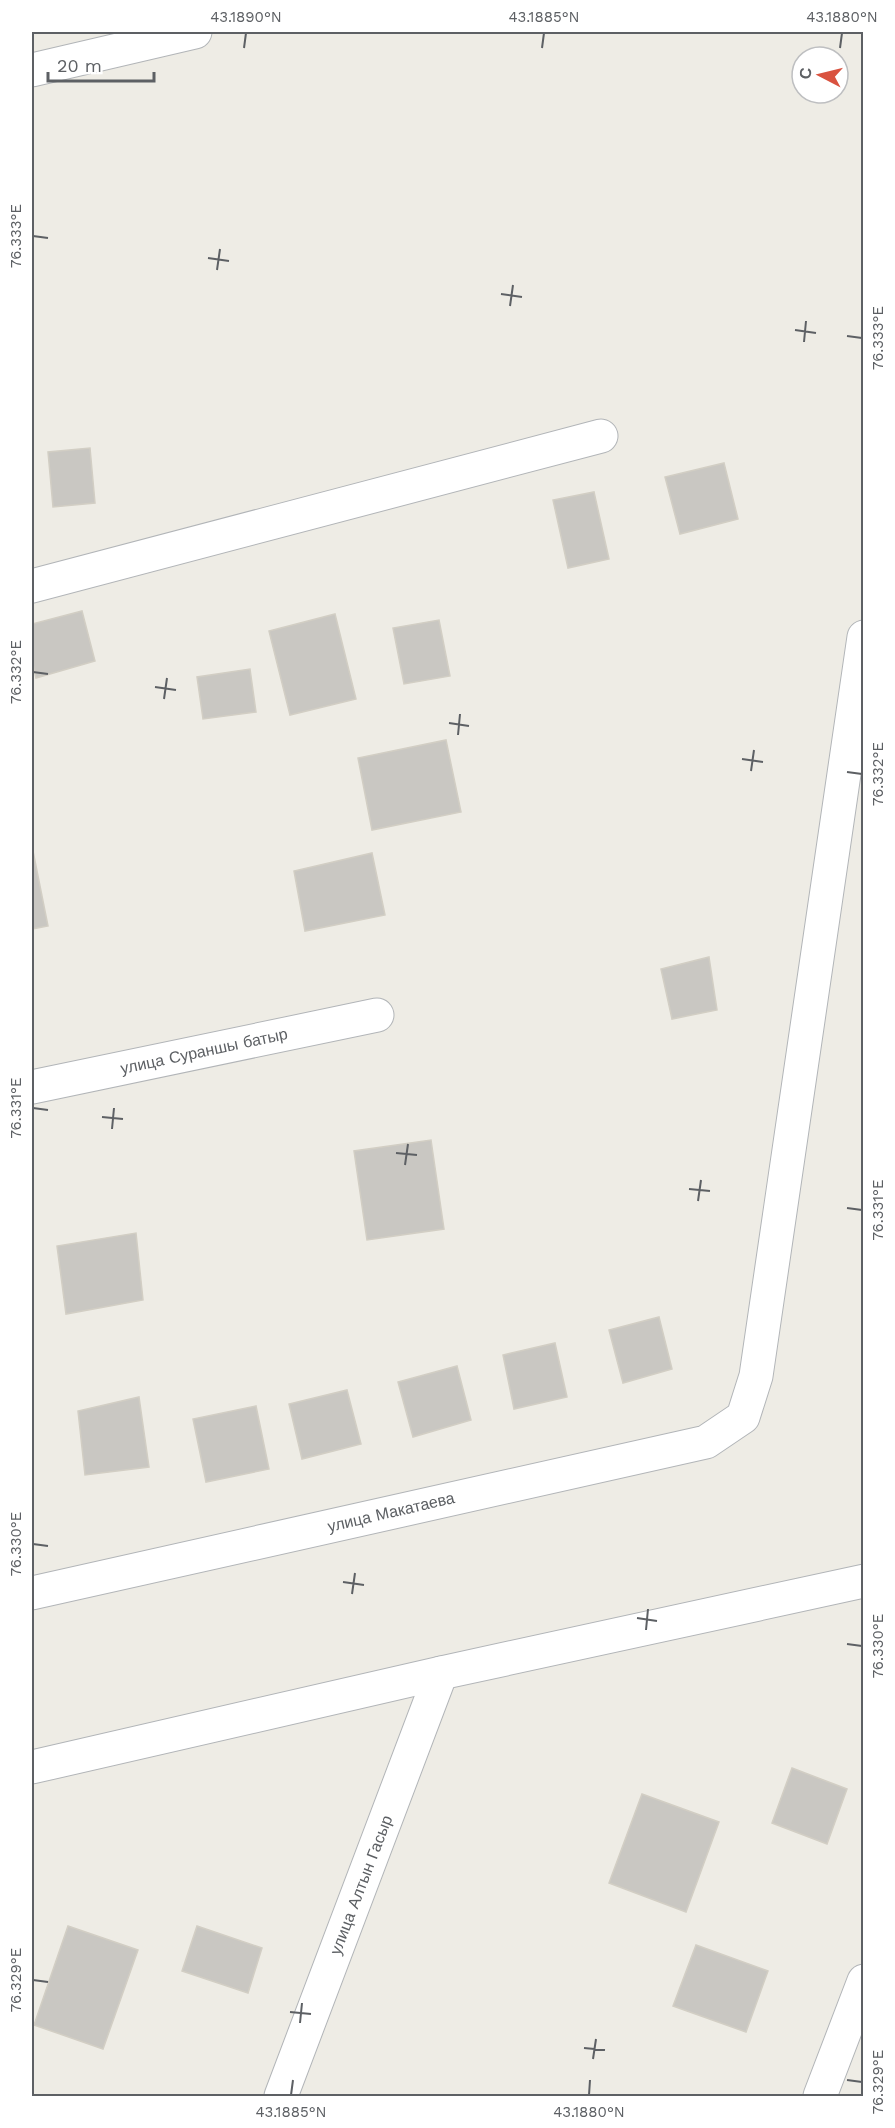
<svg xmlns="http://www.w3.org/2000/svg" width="895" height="2128" font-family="'Work Sans',sans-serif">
	<rect width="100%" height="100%" fill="#eeece5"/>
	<!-- building -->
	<g fill="#c9c7c2" stroke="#d2cec4" stroke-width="1.5">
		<path d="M90,448l5,55 -42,4 -5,-55z"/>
		<path d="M724,463l14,56 -58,15 -15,-57z"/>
		<path d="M594,492l15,67 -41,9 -15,-68z"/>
		<path d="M82,611l13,50 -59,17 -4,-18v-36z"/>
		<path d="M335,614l21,85 -66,16 -21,-84z"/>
		<path d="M439,620l11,56 -46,8 -11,-56z"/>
		<path d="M250,669l6,43 -53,7 -6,-42z"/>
		<path d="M446,740l15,72 -89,18 -14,-72z"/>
		<path d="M32,846l16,80 -16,3z"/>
		<path d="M372,853l13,62 -80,16 -11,-60z"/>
		<path d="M709,957l8,53 -45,9 -11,-50z"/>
		<path d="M431,1140l13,89 -77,11 -13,-89z"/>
		<path d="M136,1233l7,67 -77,14 -9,-68z"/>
		<path d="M659,1317l13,52 -49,14 -14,-53z"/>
		<path d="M555,1343l12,54 -53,12 -11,-54z"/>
		<path d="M457,1366l14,54 -58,17 -15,-55z"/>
		<path d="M347,1390l14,54 -59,15 -13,-55z"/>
		<path d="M139,1397l10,70 -64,8 -7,-64z"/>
		<path d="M256,1406l13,63 -63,13 -13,-63z"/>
		<path d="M792,1768l55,21 -20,55 -55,-21z"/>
		<path d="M642,1794l77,28 -33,90 -77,-29z"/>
		<path d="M68,1926l70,24 -35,99 -69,-24z"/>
		<path d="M197,1926l65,22 -14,45 -66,-22z"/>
		<path d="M696,1945l72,26 -22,61 -73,-26z"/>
	</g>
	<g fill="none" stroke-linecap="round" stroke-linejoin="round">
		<!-- minor casing -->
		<g stroke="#b2b5b8" stroke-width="35">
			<g id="minor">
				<path d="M32,70l163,-38"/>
				<path d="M32,586l569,-150"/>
				<path d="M32,1087l345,-72"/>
				<path d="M32,1593l674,-151 37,-25 13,-41 108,-739"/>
				<path d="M32,1767l409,-94 423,-92"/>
				<path d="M281,2096l160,-423"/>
				<path d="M820,2096l44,-115"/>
			</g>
		</g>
		<!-- minor -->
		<use href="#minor" stroke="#fff" stroke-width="33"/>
	</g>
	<!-- ticks -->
	<path fill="none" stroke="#5d6064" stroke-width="2" d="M244,48l2,-15M542,48l2,-15M840,48l2,-15M33,236l15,2M208,258l21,3M217,270l3,-21M501,294l21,3M510,306l3,-21M795,330l21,3M847,336l15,2M804,342l2,-21M33,672l15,2M155,687l21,3M164,699l3,-21M449,723l20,3M458,735l2,-21M742,759l21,3M751,771l3,-21M847,772l15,2M33,1108l15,2M102,1117l21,2M112,1129l2,-21M396,1153l21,2M405,1165l3,-21M689,1189l21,2M698,1201l3,-21M847,1208l15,2M33,1544l15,2M343,1582l21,3M352,1594l3,-21M637,1618l20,3M646,1630l2,-21M847,1644l15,2M33,1980l15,2M290,2012l21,2M300,2023l2,-20M584,2048l21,2M593,2059l3,-20M847,2080l15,2M291,2095l2,-15M589,2095l1,-15"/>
	<g text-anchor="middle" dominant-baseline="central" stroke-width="6" stroke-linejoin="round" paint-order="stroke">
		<!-- street labels -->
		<g font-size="16" fill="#5d6064" stroke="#fff">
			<text transform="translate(204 1051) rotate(-12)">улица Сураншы батыр</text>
			<text transform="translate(391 1512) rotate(-13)">улица Макатаева</text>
			<text transform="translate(361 1885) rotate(-69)">улица Алтын Гасыр</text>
		</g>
	</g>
	<!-- border -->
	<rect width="895" height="2128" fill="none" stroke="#ffffff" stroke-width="66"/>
	<!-- north arrow -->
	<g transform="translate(820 75) rotate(277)"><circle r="28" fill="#ffffff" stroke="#bebfc1" stroke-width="1.5"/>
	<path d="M0-4.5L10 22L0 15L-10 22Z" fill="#d9523f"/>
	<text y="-9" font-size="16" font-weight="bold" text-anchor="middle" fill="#5d6064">С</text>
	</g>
	<!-- scale -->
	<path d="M48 72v9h106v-9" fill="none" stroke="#5d6064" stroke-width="3"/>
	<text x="57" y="72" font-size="18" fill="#5d6064" stroke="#ffffff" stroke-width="4.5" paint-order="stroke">20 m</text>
	<rect x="33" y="33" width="829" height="2062" fill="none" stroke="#5d6064" stroke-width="2"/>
	<g font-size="15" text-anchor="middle" fill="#5d6064">
		<text x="246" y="22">43.1890°N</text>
		<text x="544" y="22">43.1885°N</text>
		<text x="842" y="22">43.1880°N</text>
		<text transform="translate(16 236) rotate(-90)" y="5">76.333°E</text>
		<text transform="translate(878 338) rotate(-90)" y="5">76.333°E</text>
		<text transform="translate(16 672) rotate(-90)" y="5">76.332°E</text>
		<text transform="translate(878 774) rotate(-90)" y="5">76.332°E</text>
		<text transform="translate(16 1108) rotate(-90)" y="5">76.331°E</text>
		<text transform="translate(878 1210) rotate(-90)" y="5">76.331°E</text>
		<text transform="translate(16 1544) rotate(-90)" y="5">76.330°E</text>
		<text transform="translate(878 1646) rotate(-90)" y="5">76.330°E</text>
		<text transform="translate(16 1980) rotate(-90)" y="5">76.329°E</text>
		<text transform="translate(878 2082) rotate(-90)" y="5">76.329°E</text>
		<text x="291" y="2117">43.1885°N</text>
		<text x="589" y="2117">43.1880°N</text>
	</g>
</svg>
